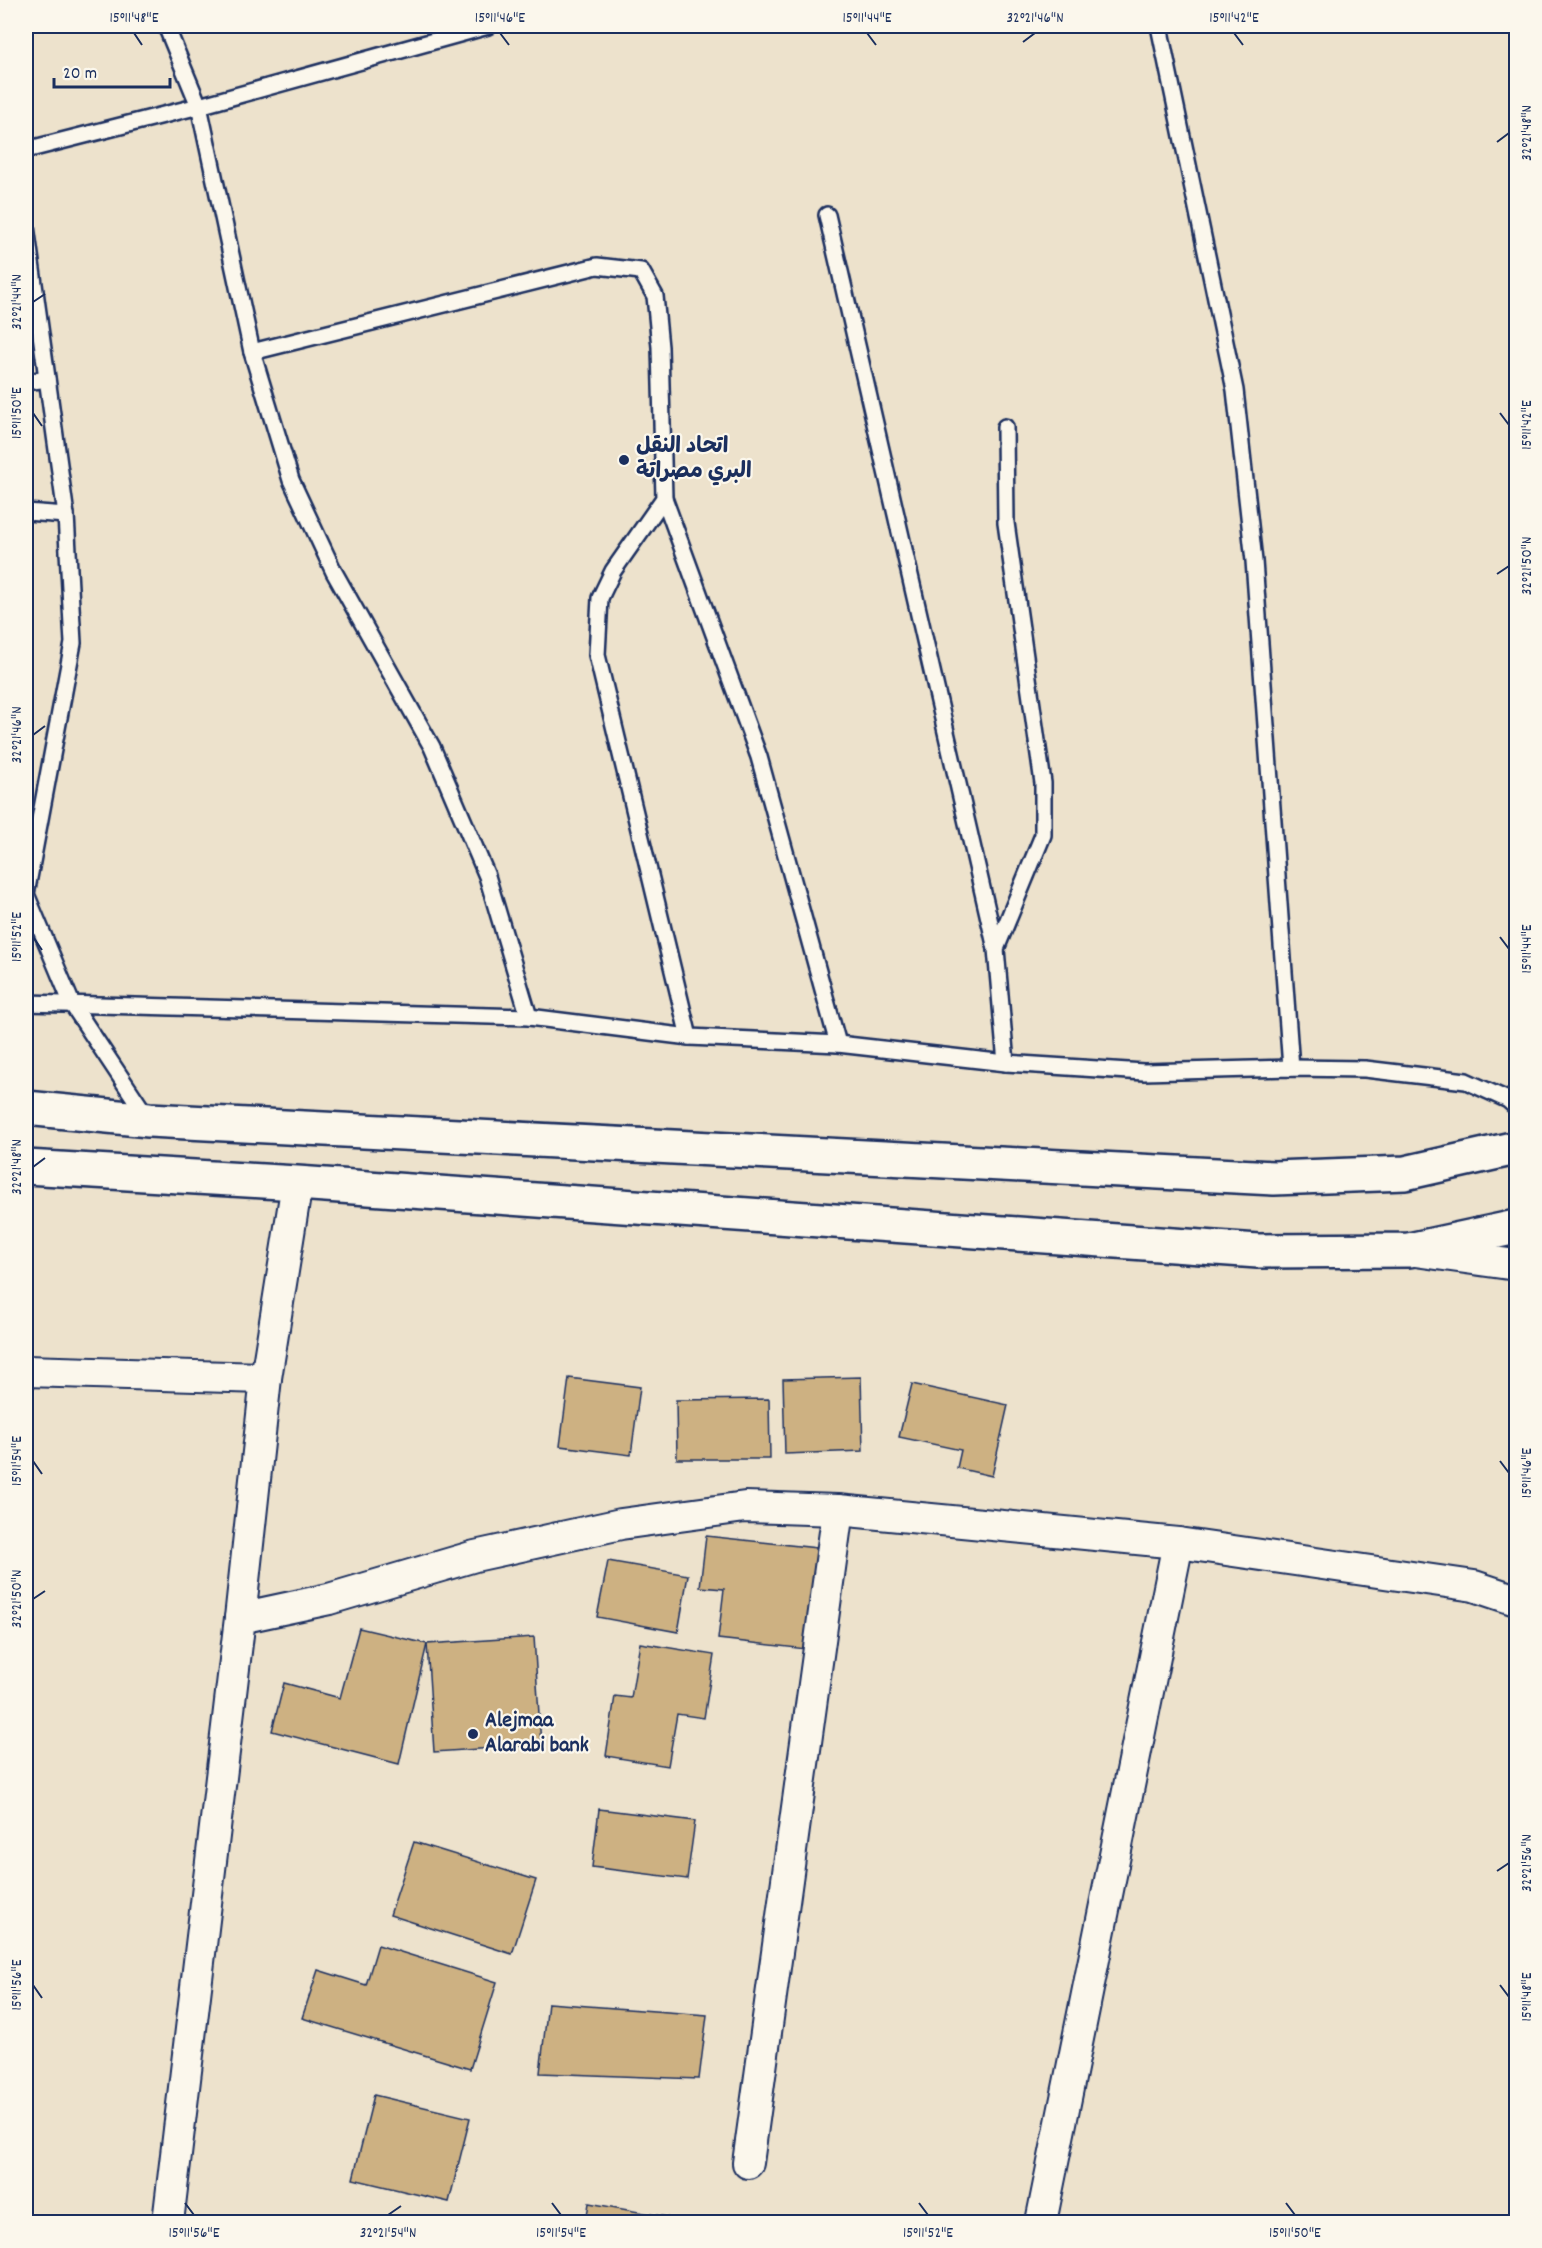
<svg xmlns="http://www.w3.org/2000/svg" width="1542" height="2248" font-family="Dekko,'Playpen Sans Arabic',sans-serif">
	<rect width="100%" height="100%" fill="#ede2cc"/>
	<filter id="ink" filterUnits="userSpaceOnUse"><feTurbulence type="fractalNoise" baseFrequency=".0167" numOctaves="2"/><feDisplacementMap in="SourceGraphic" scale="12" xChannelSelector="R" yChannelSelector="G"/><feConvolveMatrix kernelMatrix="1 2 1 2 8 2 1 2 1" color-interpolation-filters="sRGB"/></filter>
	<g filter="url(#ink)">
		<!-- building -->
		<g fill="#cdb182" stroke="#1b2f5e" stroke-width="1.5">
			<path d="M861,1377l2,74 -78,3 -2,-75z"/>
			<path d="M569,1378l71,9 -9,68 -71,-9z"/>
			<path d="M912,1384l96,21 -16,71 -35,-8 4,-18 -62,-13z"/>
			<path d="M769,1399l1,60h-93l-1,-59z"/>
			<path d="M706,1536l111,12 -11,101 -88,-10 6,-50 -24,-2z"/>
			<path d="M608,1561l80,14 -10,57 -81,-15z"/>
			<path d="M359,1628l68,16 -28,120 -127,-33 12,-48 56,15z"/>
			<path d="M534,1637l7,108 -107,7 -7,-108z"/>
			<path d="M640,1643l74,12 -10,63 -27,-4 -9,52 -62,-10 9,-60 16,2z"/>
			<path d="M599,1809l96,12 -8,58 -95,-12z"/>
			<path d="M414,1842l122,38 -24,74 -122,-39z"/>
			<path d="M378,1945l119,37 -27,87 -168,-51 16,-48 48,15z"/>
			<path d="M548,2003l159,12 -8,64 -159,-6z"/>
			<path d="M374,2095l96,23 -21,84 -96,-23z"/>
			<path d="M589,2203l78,14 -1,5h-80z"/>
		</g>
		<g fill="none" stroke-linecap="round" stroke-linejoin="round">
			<!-- service casing -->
			<g stroke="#1b2f5e" stroke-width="20">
				<g id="service">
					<path d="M166,26l33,80 53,246 39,128 43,92 98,175 55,129 42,141"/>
					<path d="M1159,26l76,364 19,171 37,507"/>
					<path d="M26,150l173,-44 289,-80"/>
					<path d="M827,215l169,734 10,114"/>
					<path d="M26,226l40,289 7,128 -47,251 46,110 77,116"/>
					<path d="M252,352l345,-86 44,5 14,25 5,51 4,151 -51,73 -13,27 -3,57 92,382"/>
					<path d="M26,382l21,-3"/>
					<path d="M664,498l95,259 79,287"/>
					<path d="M26,512l40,3"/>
					<path d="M996,949l47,-114v-52l-37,-260 -1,-96"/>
					<path d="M26,1003l503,14 160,20 149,7 168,19 138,9 147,-4 74,1 101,12 42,19 8,7"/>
				</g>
			</g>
			<!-- minor casing -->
			<g stroke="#1b2f5e" stroke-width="34">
				<g id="minor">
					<path d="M1415,1251l101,14"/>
					<path d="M26,1371l240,7"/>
					<path d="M240,1618l26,-240 31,-195"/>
					<path d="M748,2163l90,-653"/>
					<path d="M168,2222l72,-604 89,-19 146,-43 146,-32 124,-17 93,3 340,33 296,43 42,14"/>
					<path d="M1041,2222l137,-679"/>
				</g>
			</g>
			<!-- primary casing -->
			<g stroke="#1b2f5e" stroke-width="38">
				<g id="primary">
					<path d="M26,1108l123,12 1125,58 131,-5 111,-25"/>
					<path d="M26,1167l271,16 961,68 151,-1 107,-23"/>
				</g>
			</g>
			<!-- service -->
			<use href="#service" stroke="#fbf7ec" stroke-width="15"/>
			<!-- minor -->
			<use href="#minor" stroke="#fbf7ec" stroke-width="30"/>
			<!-- primary -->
			<use href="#primary" stroke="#fbf7ec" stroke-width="33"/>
		</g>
	</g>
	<!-- ticks -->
	<path fill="none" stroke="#1b2f5e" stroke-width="2" d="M134,33l8,12M500,33l9,12M867,33l9,12M1234,33l9,12M1023,42l12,-9M1497,142l12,-9M33,302l12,-8M33,413l9,13M1500,413l9,12M1497,574l12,-8M33,735l12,-9M33,937l9,13M1500,937l9,12M33,1167l12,-9M33,1461l9,13M1500,1461l9,12M33,1599l12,-8M1497,1871l12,-8M33,1985l9,13M1500,1985l9,12M185,2203l9,12M552,2203l9,12M919,2203l9,12M1286,2203l9,12M388,2215l13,-9"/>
	<!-- markers -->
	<g fill="#1b2f5e" stroke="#fbf7ec" stroke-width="2">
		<circle cx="624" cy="460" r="6"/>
		<circle cx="473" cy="1734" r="6"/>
	</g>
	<g text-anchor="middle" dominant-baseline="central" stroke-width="4.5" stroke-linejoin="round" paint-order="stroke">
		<!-- poi labels -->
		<g font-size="22" font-weight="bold" fill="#1b2f5e" stroke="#fbf7ec" text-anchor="start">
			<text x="636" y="447">اتحاد النقل<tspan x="636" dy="25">البري مصراتة</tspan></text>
			<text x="485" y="1721">Alejmaa<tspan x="485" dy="25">Alarabi bank</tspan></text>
		</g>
	</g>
	<!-- margin -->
	<rect width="1542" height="2248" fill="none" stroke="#fbf7ec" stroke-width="66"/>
	<!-- scale -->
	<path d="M54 78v9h116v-9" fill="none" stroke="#1b2f5e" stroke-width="3"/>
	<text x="63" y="78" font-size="18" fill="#1b2f5e" stroke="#fbf7ec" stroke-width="4.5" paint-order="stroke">20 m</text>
	<rect x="33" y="33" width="1476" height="2182" fill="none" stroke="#1b2f5e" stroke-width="2"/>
	<g font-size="15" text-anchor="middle" fill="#1b2f5e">
		<text x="134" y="22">15°11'48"E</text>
		<text x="500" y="22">15°11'46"E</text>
		<text x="867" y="22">15°11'44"E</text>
		<text x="1035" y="22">32°21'46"N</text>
		<text x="1234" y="22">15°11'42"E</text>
		<text transform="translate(1526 133) rotate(-90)" y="5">32°21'48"N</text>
		<text transform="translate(16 302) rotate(-90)" y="5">32°21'44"N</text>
		<text transform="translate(16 413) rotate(-90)" y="5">15°11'50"E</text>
		<text transform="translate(1526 425) rotate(-90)" y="5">15°11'42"E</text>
		<text transform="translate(1526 566) rotate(-90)" y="5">32°21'50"N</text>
		<text transform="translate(16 735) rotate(-90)" y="5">32°21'46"N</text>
		<text transform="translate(16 937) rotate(-90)" y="5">15°11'52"E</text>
		<text transform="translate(1526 949) rotate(-90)" y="5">15°11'44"E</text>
		<text transform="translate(16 1167) rotate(-90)" y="5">32°21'48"N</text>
		<text transform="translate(16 1461) rotate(-90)" y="5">15°11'54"E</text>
		<text transform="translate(1526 1473) rotate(-90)" y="5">15°11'46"E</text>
		<text transform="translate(16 1599) rotate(-90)" y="5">32°21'50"N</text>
		<text transform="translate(1526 1863) rotate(-90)" y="5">32°21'56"N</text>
		<text transform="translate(16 1985) rotate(-90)" y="5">15°11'56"E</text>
		<text transform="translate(1526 1997) rotate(-90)" y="5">15°11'48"E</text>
		<text x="194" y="2237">15°11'56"E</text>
		<text x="388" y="2237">32°21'54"N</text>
		<text x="561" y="2237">15°11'54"E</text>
		<text x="928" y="2237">15°11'52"E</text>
		<text x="1295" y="2237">15°11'50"E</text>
	</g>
</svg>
